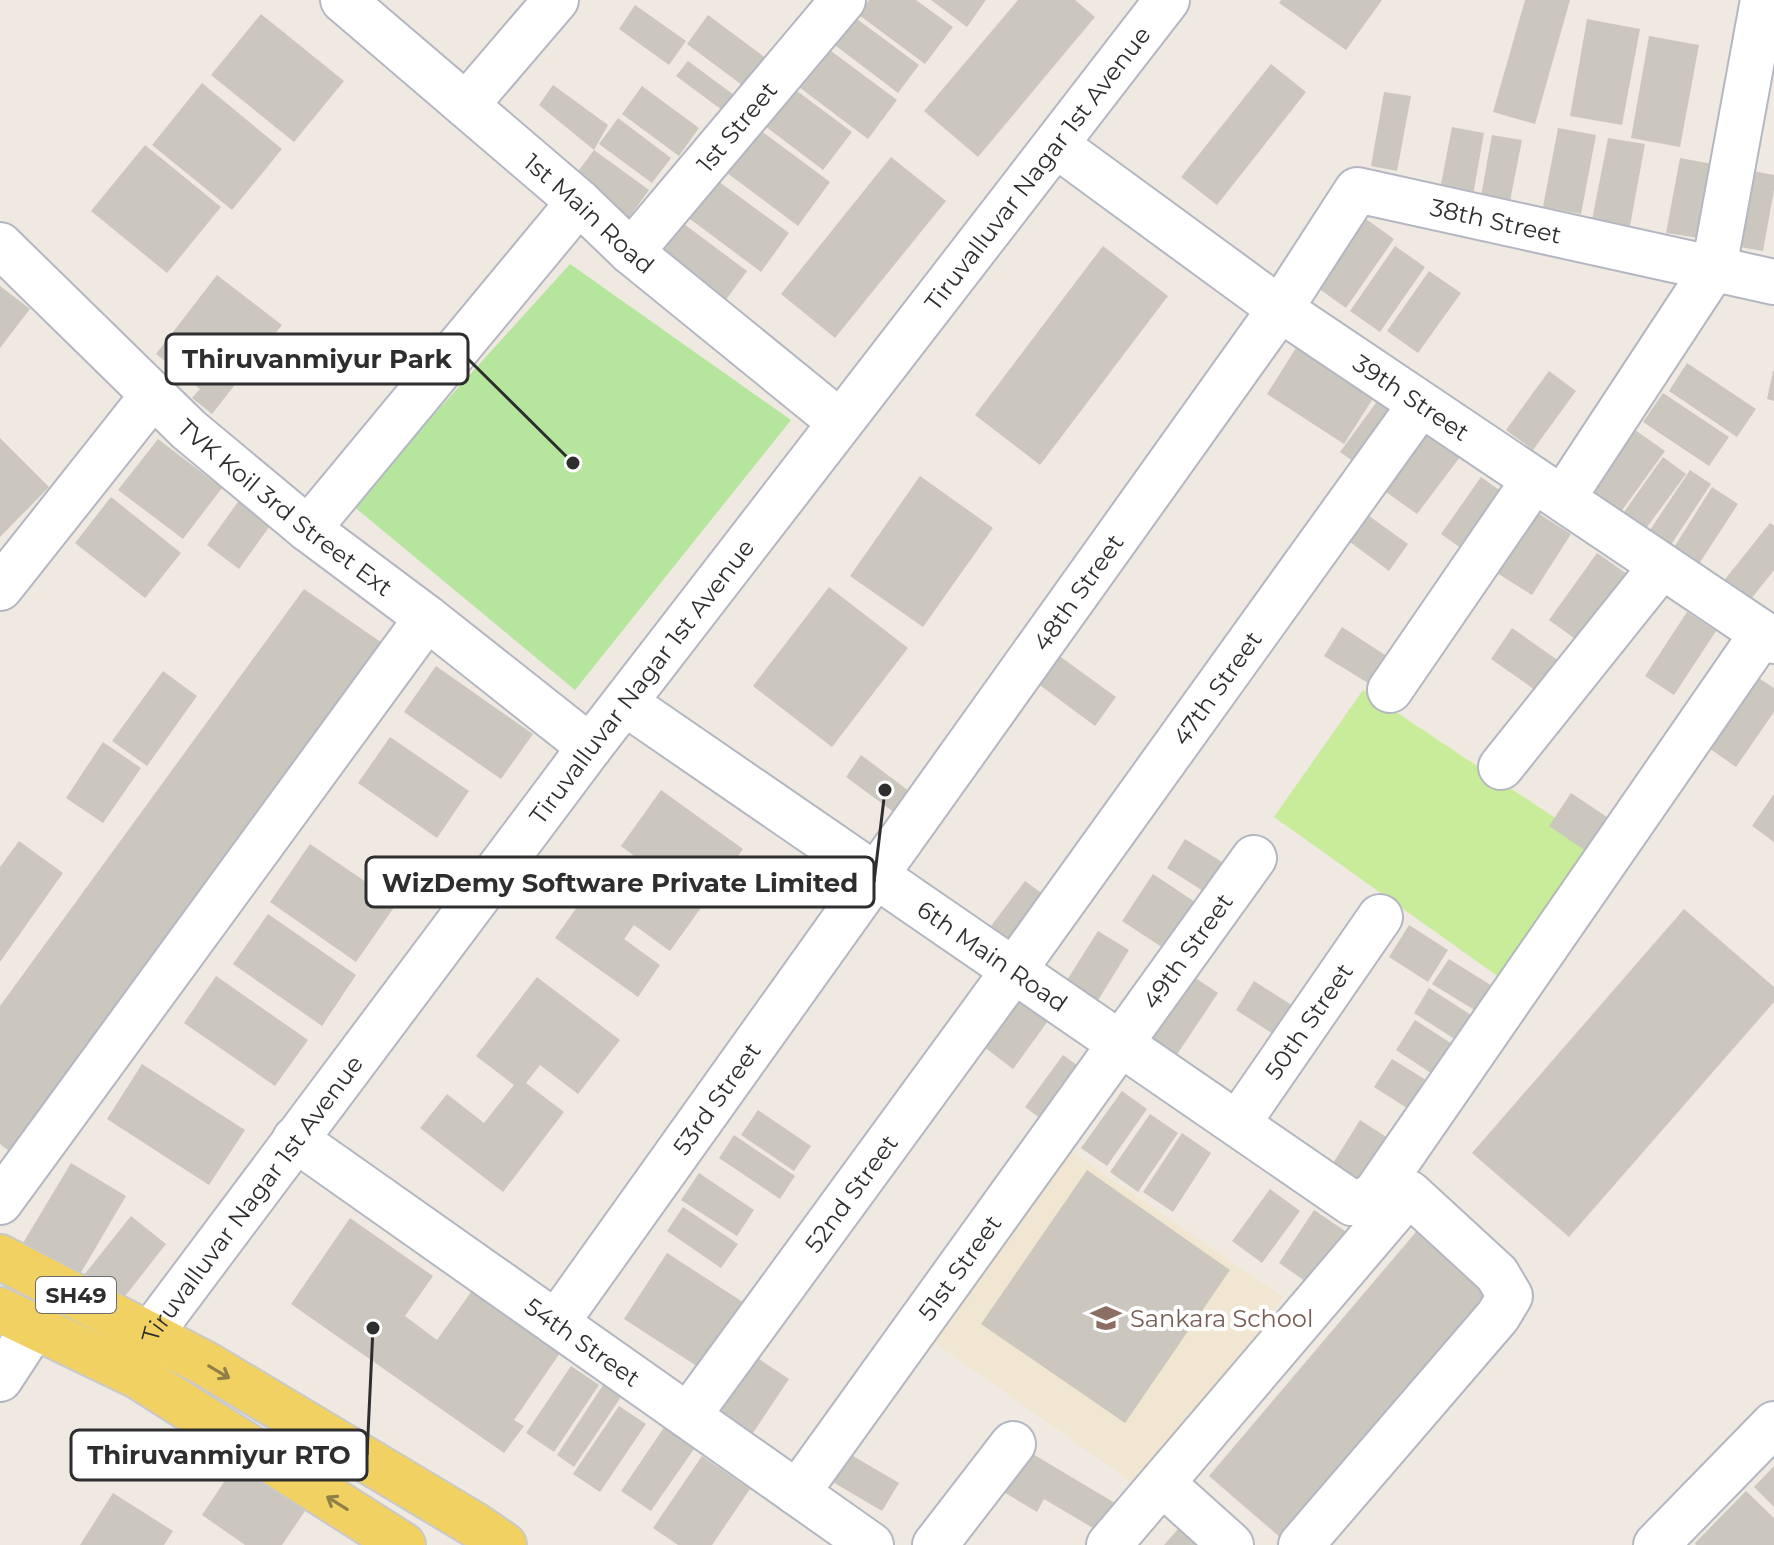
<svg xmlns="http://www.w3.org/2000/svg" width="1774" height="1545" font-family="Montserrat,sans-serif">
	<rect width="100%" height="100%" fill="#efe9e1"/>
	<!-- education -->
	<path fill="#f0e6d1" d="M1066,1148l217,149 -139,194 -214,-152z"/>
	<!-- green -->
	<path fill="#b6e59e" d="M570,264l221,156 -216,270 -223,-185z"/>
	<!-- pitch -->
	<path fill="#c9ec9a" d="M1363,690l234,156 -94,134 -229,-163z"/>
	<!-- building -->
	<g fill="#cbc7bf">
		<path d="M869,0h47l37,27 -28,37 -66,-49z"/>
		<path d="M931,0h55l-19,27z"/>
		<path d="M1018,0h57l20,17 -117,140 -54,-46z"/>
		<path d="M1281,0h101l-36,50 -67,-47z"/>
		<path d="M1525,0h45l-35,124 -42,-12z"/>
		<path d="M635,5l51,36 -17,24 -50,-36z"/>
		<path d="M261,14l83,67 -50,61 -83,-67z"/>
		<path d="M708,15l59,44 -21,29 -59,-44z"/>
		<path d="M853,16l66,49 -21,28 -66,-50z"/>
		<path d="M1587,19l53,10 -18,96 -52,-9z"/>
		<path d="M1649,36l50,9 -19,102 -49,-9z"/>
		<path d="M823,45l74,55 -29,39 -73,-55z"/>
		<path d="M688,61l46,34 -12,15 -46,-34z"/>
		<path d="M1271,64l35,28 -89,113 -36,-28z"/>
		<path d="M202,83l80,66 -50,61 -80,-65z"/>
		<path d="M553,85l55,40 -14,25 -55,-45z"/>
		<path d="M789,85l63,47 -29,38 -62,-47z"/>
		<path d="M642,86l57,42 -20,28 -57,-42z"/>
		<path d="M1384,92l27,4 -14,75 -26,-5z"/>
		<path d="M618,118l53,40 -19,25 -53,-39z"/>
		<path d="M756,127l74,55 -32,44 -75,-56z"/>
		<path d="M1452,127l32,6 -11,62 -33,-6z"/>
		<path d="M1558,128l38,7 -15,79 -38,-7z"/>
		<path d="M1492,135l30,5 -12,61 -29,-5z"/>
		<path d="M1608,138l37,6 -15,82 -38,-6z"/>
		<path d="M145,145l76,62 -54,66 -76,-62z"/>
		<path d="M594,150l55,40 -21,29 -55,-41z"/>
		<path d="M891,157l55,44 -111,137 -54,-44z"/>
		<path d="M1680,158l32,6 -13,74 -33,-5z"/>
		<path d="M1737,168l37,7v15l-11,61 -40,-7z"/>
		<path d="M714,178l75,55 -28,39 -75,-56z"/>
		<path d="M1359,214l35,25 -48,69 -35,-25z"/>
		<path d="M676,218l71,53 -28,38 -71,-52z"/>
		<path d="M1103,246l65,50 -128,169 -65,-50z"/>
		<path d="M1395,246l30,21 -45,65 -30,-21z"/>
		<path d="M1429,271l32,22 -43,60 -31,-22z"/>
		<path d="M217,275l65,50 -70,89 -20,-16 8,-9 -44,-35z"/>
		<path d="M0,286l30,23 -30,39z"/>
		<path d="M1301,340l78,49 -35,55 -77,-50z"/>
		<path d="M1687,363l69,46 -19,28 -68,-46z"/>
		<path d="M1549,371l27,20 -43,59 -27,-20z"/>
		<path d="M1773,371h1v30l-7,-2z"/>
		<path d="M1386,389l27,20 -46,62 -27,-19z"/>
		<path d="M1663,393l66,44 -20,29 -66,-44z"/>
		<path d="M1431,429l32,24 -46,61 -31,-22z"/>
		<path d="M1635,430l30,21 -50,69 -29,-21z"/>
		<path d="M0,438l49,49 -49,50z"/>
		<path d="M158,439l64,49 -39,51 -65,-49z"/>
		<path d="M1663,457l23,17 -47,64 -22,-16z"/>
		<path d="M1690,470l21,14 -48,73 -21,-15z"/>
		<path d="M920,476l73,52 -70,99 -73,-51z"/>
		<path d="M1481,477l35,25 -41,56 -34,-24z"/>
		<path d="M1712,487l26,17 -45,69 -25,-16z"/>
		<path d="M111,497l70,56 -36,45 -70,-55z"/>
		<path d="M240,499l32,24 -33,46 -32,-24z"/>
		<path d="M1533,510l38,24 -39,61 -38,-24z"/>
		<path d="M1365,513l43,31 -19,27 -43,-32z"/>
		<path d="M1770,523l4,3v44l-34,43 -26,-20z"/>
		<path d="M1597,553l40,28 -48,68 -40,-29z"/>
		<path d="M829,587l79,61 -76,99 -79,-61z"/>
		<path d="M304,589l84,58 -367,513 -21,-16v-138z"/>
		<path d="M1687,612l29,19 -42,64 -29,-19z"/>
		<path d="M1342,627l57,37 -18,27 -57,-35z"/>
		<path d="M1512,628l57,40 -21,31 -57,-40z"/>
		<path d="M1058,655l58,42 -21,29 -58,-43z"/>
		<path d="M436,666l97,68 -32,45 -97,-67z"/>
		<path d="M163,671l34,25 -50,70 -35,-25z"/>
		<path d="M1754,675l20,13v24l-38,55 -30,-21z"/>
		<path d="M390,737l79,54 -32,47 -79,-55z"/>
		<path d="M103,742l38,26 -38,55 -37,-25z"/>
		<path d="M861,755l64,48 -15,21 -64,-47z"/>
		<path d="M661,790l82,59 -73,102 -36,-26 -10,14 36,26 -22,32 -83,-59 55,-77 32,23 11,-14 -32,-24z"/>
		<path d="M1571,793l54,36 -23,33 -53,-36z"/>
		<path d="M1774,794v48l-22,-16z"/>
		<path d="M1185,839l47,29 -18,30 -47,-30z"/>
		<path d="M19,841l44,32 -63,89v-95z"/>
		<path d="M310,844l87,59 -41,59 -86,-60z"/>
		<path d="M1153,874l51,34 -30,47 -52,-34z"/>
		<path d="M1025,881l26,19 -34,46 -26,-20z"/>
		<path d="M1684,909l90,78v15l-205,235 -97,-84z"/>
		<path d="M268,914l88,61 -34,51 -89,-62z"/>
		<path d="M1409,925l39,25 -20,32 -39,-25z"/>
		<path d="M1098,931l31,19 -40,65 -32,-19z"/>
		<path d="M1449,959l56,35 -16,25 -57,-35z"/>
		<path d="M1191,975l27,18 -42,63 -27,-17z"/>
		<path d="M216,976l92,64 -33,46 -91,-63z"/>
		<path d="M537,977l83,63 -42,54 -38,-29 -14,18 38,29 -61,80 -83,-64 27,-34 37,29 30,-38 -38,-29z"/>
		<path d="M1254,981l55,35 -19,29 -54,-35z"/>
		<path d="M1429,988l53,34 -15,25 -53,-34z"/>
		<path d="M1015,996l33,25 -35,48 -34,-26z"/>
		<path d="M1415,1020l45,29 -20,30 -44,-29z"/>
		<path d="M1063,1055l29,21 -38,53 -29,-22z"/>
		<path d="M1392,1059l47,29 -18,29 -47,-30z"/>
		<path d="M142,1064l103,66 -36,55 -102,-66z"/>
		<path d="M1122,1091l25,18 -40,57 -26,-18z"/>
		<path d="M758,1110l53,36 -17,25 -53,-36z"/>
		<path d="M1150,1114l28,19 -40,59 -28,-20z"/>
		<path d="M1360,1120l31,20 -34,53 -30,-20z"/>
		<path d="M1182,1133l29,20 -38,59 -30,-20z"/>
		<path d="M734,1135l61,41 -15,23 -61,-41z"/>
		<path d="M71,1163l55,33 -47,80 -56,-33z"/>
		<path d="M1087,1170l143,100 -105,153 -144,-99z"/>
		<path d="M699,1173l55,37 -17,26 -56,-36z"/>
		<path d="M1270,1189l30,22 -38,52 -30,-22z"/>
		<path d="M683,1207l55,37 -17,24 -54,-37z"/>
		<path d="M1314,1210l40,27 -36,53 -39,-27z"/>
		<path d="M131,1216l35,28 -51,65 -35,-29z"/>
		<path d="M350,1218l83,58 -28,40 32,24 34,-48 89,61 -46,67 10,6 -20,27 -213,-149z"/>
		<path d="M1421,1226l93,78 -225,241 -80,-69z"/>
		<path d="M667,1253l82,53 -43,66 -82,-53z"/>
		<path d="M756,1357l33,22 -40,60 -33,-22z"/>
		<path d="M571,1366l28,19 -45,67 -28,-19z"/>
		<path d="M605,1382l18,12 -49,73 -17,-12z"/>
		<path d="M619,1406l27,18 -46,68 -27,-18z"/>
		<path d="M665,1426l31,20 -45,65 -30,-20z"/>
		<path d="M843,1450l56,33 -17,28 -56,-33z"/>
		<path d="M1026,1450l94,56 -17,28 -59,-35 -7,13 -35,-21z"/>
		<path d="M702,1456l48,33 -38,56h-34l-25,-17z"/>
		<path d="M238,1461l69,47 -25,37h-37l-43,-30z"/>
		<path d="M1774,1466v41l-20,-20z"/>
		<path d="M1746,1491l28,27v27h-78l-1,-2z"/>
		<path d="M113,1493l60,38 -9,14h-84z"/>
		<path d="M1179,1528l20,17h-35z"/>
	</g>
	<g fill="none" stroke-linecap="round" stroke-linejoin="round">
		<!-- minor casing -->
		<g stroke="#b4b7c1" stroke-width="48">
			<g id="minor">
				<path id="s1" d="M343,0l236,202 52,50 209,170"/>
				<path d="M466,105l90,-105"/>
				<path id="s2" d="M1056,145l224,164 494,332"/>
				<path id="s3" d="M0,245l189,185 119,99 119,89 163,129"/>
				<path id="s4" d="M631,252l212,-252"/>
				<path d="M1563,498l151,-230 49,-268"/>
				<path d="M308,529l271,-327"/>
				<path d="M0,588l153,-193"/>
				<path d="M1390,690l144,-210"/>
				<path id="s5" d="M625,703l727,500 10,-1 13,-8 387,-560"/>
				<path d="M1501,767l160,-200"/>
				<path id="s6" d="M1238,1123l142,-206"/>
				<path id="s7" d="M295,1139l576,406"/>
				<path d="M0,1202l427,-584"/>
				<path id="s8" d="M556,1323l724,-1014 77,-119 417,92"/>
				<path id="s9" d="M141,1370l10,-37 439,-586 577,-747"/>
				<path d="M0,1379l34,-52"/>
				<path id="s10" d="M688,1416l326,-446 406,-565"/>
				<path d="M1162,1483l69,62"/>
				<path id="s11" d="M797,1493l457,-635"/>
				<path d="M935,1545l78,-101"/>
				<path d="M1109,1545l300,-352 88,81 13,22 -12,20 -197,229"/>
				<path d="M1656,1545l118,-121"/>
			</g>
		</g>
		<!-- major casing -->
		<g stroke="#c9c9c9" stroke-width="48">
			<g id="major">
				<path d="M0,1257l206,107 269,161 29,20"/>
				<path d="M0,1310l139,67 264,168"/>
			</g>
		</g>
		<!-- minor -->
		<use href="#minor" stroke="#fff" stroke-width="44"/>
		<!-- major -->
		<use href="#major" stroke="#f2d163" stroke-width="44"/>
	</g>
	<!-- one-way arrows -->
	<defs><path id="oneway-shaft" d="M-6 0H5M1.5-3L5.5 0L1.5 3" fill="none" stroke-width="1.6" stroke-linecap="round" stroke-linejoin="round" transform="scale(2)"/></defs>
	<g stroke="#908048">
		<use href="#oneway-shaft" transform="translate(219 1372) rotate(31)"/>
		<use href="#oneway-shaft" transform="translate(337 1503) rotate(-148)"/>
	</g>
	<!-- icons -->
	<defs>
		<g id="school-bare" transform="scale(2.4)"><path d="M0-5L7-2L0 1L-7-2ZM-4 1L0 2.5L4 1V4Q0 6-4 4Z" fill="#8d6e63" stroke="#fff" stroke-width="2.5" paint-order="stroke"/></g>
	</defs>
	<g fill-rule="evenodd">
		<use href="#school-bare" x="1106" y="1318"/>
	</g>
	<g text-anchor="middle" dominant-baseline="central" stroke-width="8" stroke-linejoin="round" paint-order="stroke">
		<!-- shield labels -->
		<rect fill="#fff" stroke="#6d6d6d" stroke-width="2" x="36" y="1277" width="80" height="36" rx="6"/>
		<g font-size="22" font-weight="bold" fill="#2e2e2e">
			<text x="76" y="1295">SH49</text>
		</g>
		<!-- street labels -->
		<g font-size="24" fill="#2e2e2e" stroke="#fff">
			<text stroke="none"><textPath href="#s4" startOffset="164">1st Street</textPath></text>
			<text stroke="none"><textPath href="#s9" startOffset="1502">Tiruvalluvar Nagar 1st Avenue</textPath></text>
			<text stroke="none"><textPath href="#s1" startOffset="326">1st Main Road</textPath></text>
			<text stroke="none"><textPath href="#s8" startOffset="1530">38th Street</textPath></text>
			<text stroke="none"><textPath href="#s2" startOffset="436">39th Street</textPath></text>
			<text stroke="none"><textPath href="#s3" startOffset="388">TVK Koil 3rd Street Ext</textPath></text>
			<text stroke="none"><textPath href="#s8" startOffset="898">48th Street</textPath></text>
			<text stroke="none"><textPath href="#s9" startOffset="854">Tiruvalluvar Nagar 1st Avenue</textPath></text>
			<text stroke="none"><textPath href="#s10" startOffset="900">47th Street</textPath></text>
			<text stroke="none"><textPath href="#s11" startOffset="668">49th Street</textPath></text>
			<text stroke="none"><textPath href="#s5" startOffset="446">6th Main Road</textPath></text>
			<text stroke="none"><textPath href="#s6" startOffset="124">50th Street</textPath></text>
			<text stroke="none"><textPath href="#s8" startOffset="276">53rd Street</textPath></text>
			<text stroke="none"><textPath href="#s10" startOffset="276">52nd Street</textPath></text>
			<text stroke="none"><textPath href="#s9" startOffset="206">Tiruvalluvar Nagar 1st Avenue</textPath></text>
			<text stroke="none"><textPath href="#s11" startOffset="278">51st Street</textPath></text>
			<text stroke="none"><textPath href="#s7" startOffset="352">54th Street</textPath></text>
		</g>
		<!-- education labels -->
		<g font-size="24" fill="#785e54" stroke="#fff" text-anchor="start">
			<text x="1130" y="1318">Sankara School</text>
		</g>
	</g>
	<!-- callouts -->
	<path fill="none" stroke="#2e2e2e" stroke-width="3" d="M573 463L468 359M885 790L874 882M373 1328L367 1455"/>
	<g fill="#2e2e2e" stroke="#fff" stroke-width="3">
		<circle cx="573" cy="463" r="8"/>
		<circle cx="885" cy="790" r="8"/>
		<circle cx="373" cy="1328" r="8"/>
	</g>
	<g fill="#fff" stroke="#2e2e2e" stroke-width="3">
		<rect x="166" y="334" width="302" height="50" rx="8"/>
		<rect x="366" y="857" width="508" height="50" rx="8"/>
		<rect x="71" y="1430" width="296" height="50" rx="8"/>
	</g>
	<g font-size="26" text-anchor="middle" font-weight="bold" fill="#2e2e2e">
		<text x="317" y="368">Thiruvanmiyur Park</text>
		<text x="620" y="892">WizDemy Software Private Limited</text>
		<text x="219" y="1464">Thiruvanmiyur RTO</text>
	</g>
</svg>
